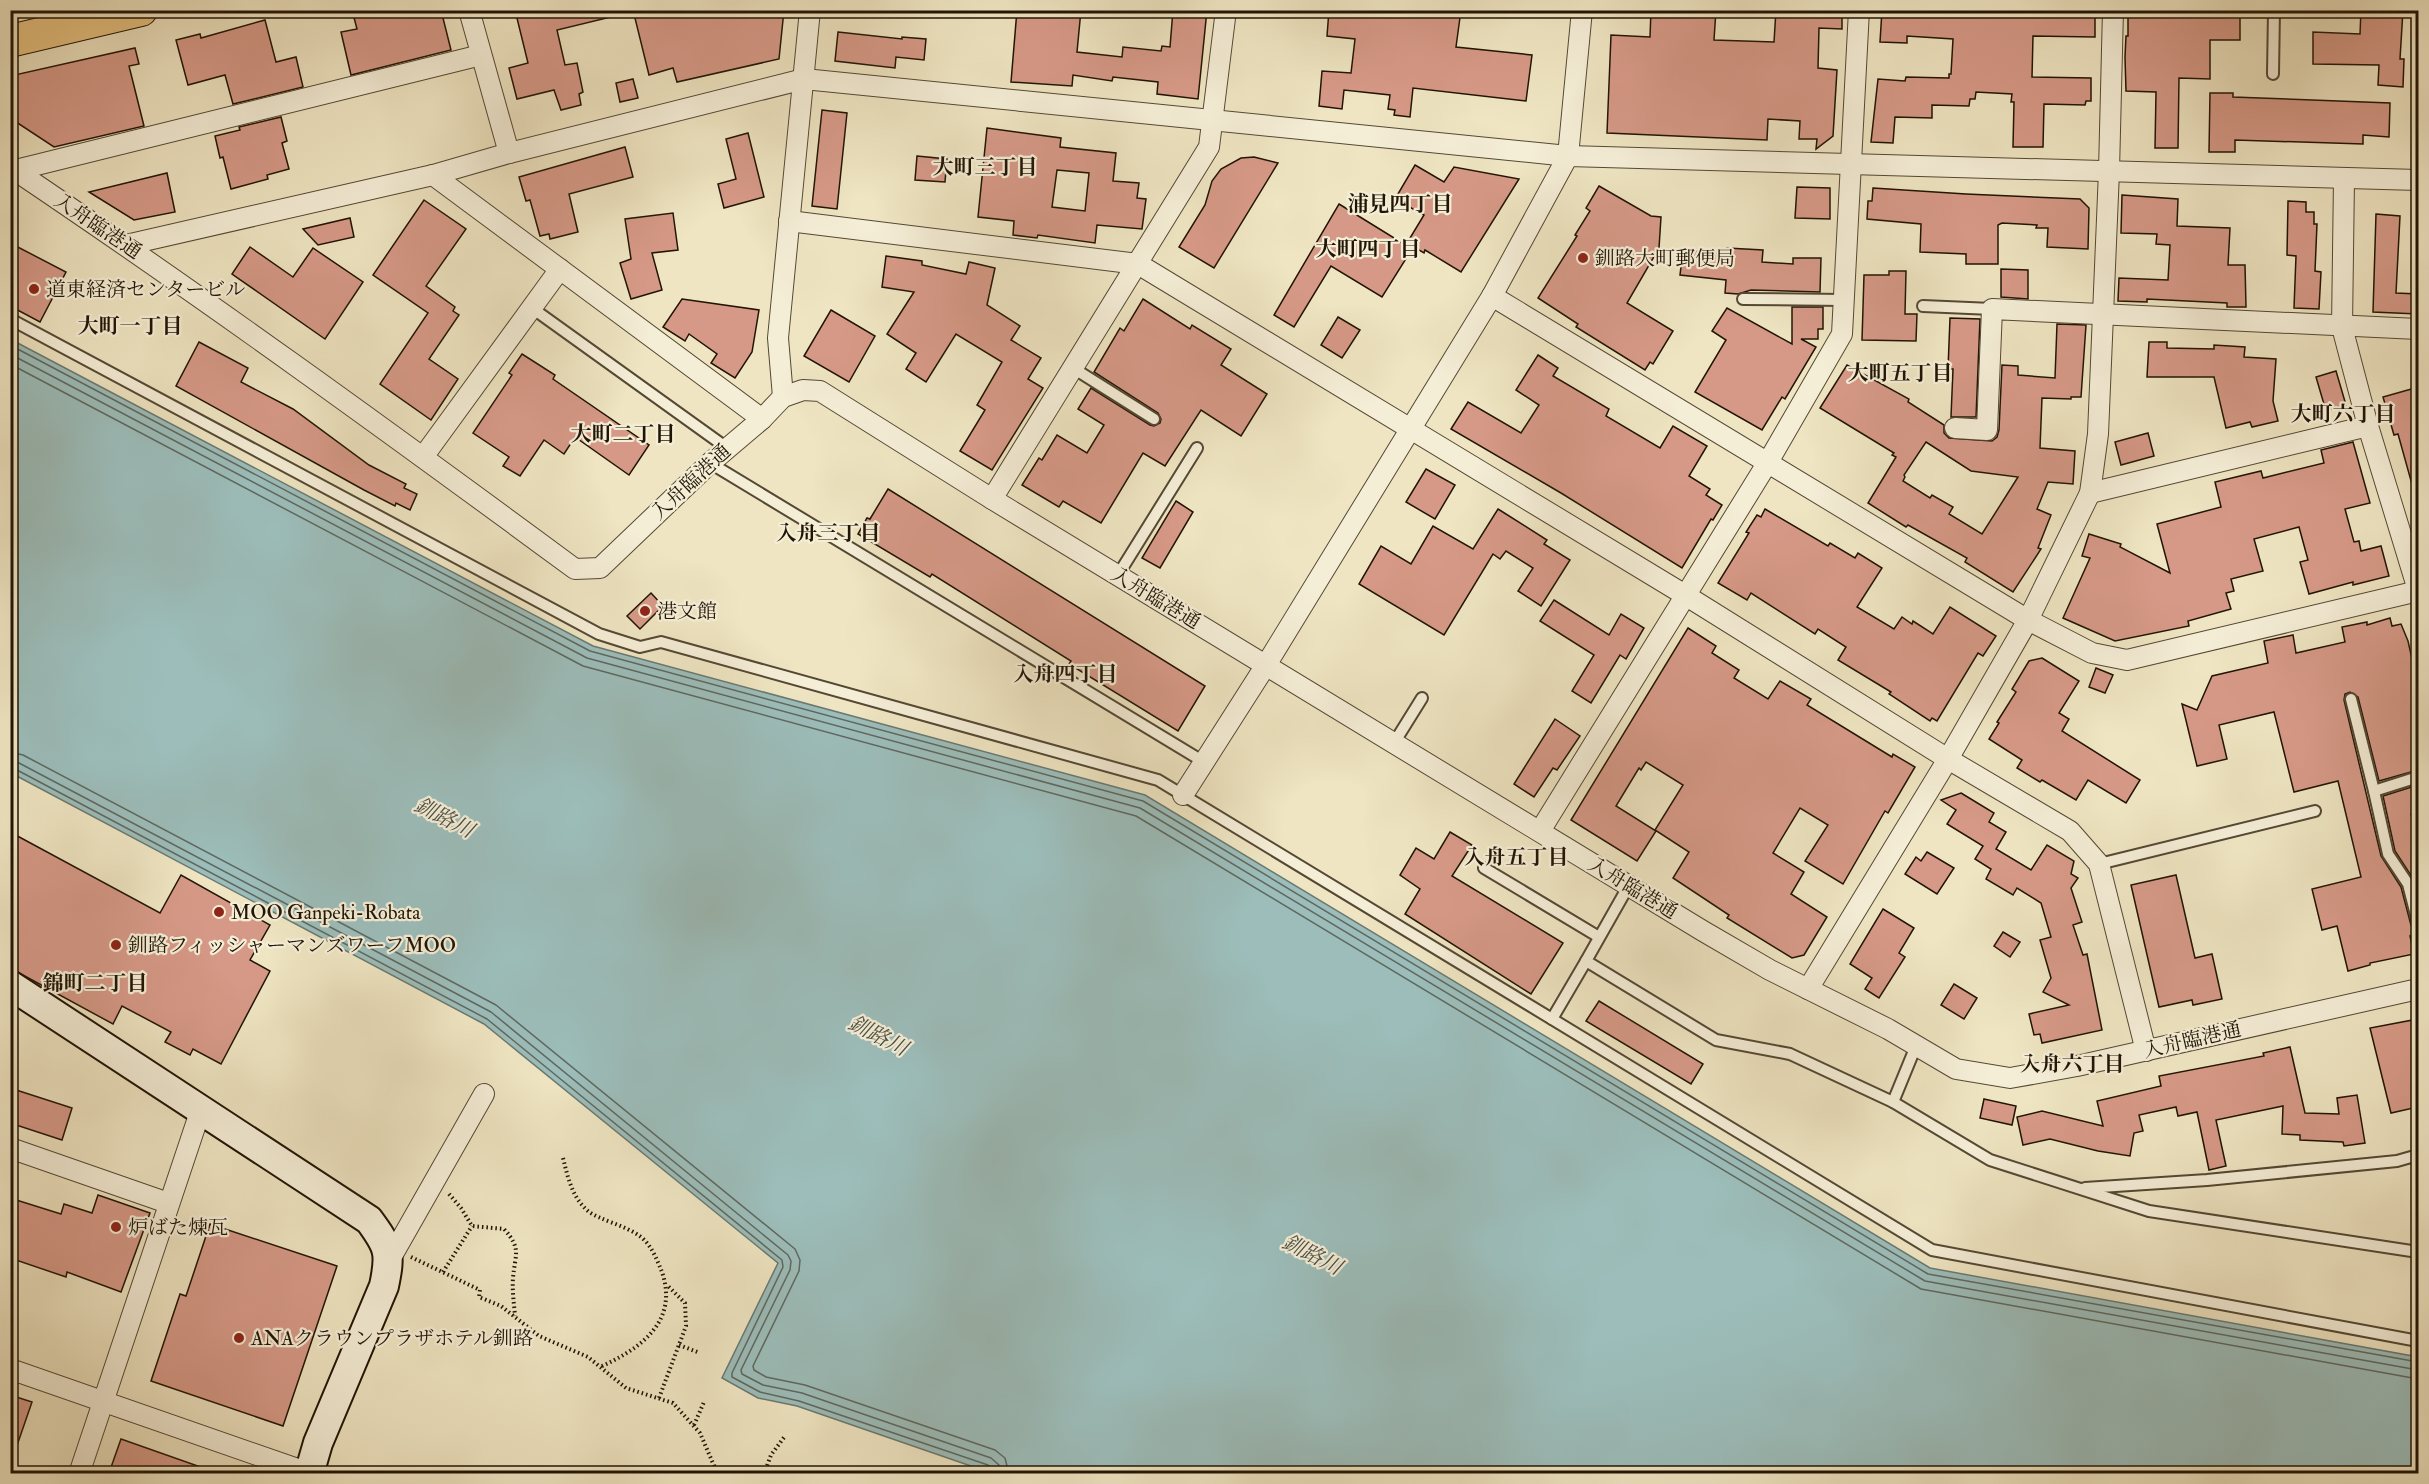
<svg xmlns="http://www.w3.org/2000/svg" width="2429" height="1484" font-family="'IM FELL Double Pica','Noto Serif JP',serif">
	<rect width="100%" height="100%" fill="#efe5c2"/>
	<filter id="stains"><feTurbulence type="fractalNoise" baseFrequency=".00333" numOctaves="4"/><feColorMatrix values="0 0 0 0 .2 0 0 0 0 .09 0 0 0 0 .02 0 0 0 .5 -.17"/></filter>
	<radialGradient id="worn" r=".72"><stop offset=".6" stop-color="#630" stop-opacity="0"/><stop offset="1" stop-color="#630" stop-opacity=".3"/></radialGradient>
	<!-- water -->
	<path fill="#9cbdba" stroke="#6a7971" stroke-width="1.5" d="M10,339l583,307 552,149 785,473 488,89v116l-1424,1 -197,-68 -39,-8 -36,-20 56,-115 -294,-239 -473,-251z"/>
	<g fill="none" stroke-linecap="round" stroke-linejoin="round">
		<!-- shore -->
		<g stroke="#5e685f" stroke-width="1.5">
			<path d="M10,345l580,306 553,150 785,473 490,88"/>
			<path d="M10,354l577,304 553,150 785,473 493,89"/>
			<path d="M10,364l573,302 553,150 785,473 497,90"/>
			<path d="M10,752l13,3 473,250 299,244 5,11 -1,11 -46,95 1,4 12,7 39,8 190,65 10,8 4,16"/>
			<path d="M10,761l9,2 472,249 297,243 3,6 -1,9 -49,100 1,4 21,11 39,8 189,65 8,7 1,9"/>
			<path d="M10,769l7,1 470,249 295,241 1,7 -51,106v4l28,15 39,9 189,64 4,3 1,6"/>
		</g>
	</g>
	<!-- building -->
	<g fill="#d69987" stroke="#201404" stroke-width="1.5" fill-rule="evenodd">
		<path d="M352,10h89l10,40 -100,25 -10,-43 16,-3z"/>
		<path d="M515,10h95l1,7 -54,13 8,35 12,-2 6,29 -4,2 2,11 -20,5 -7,-20 -37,9 -8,-31 19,-5z"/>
		<path d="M633,10h151l-5,49 -102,23 -4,-14 -24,7z"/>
		<path d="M1017,10h64l-4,42 45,5 1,-10 38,4 1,-5 8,1 3,-37h34l-9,89 -41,-5 1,-12 -45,-5 -1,4 -39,-6 -1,11 -61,-4z"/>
		<path d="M1329,10h132l-5,37 76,8 -6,46 -113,-13 -3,29 -16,-2 1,-5 -7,-1 2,-14 -46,-5 -2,19 -23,-3 3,-35 29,2 4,-34 -28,-3z"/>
		<path d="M1651,10h65l-2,30 60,2 2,-32h66v19l-23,-1 -1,40 19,2 -4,66 -17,13 1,-10h-18l1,-18 -32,-2 -1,21 -160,-7 4,-98 39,2z"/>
		<path d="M1882,10h213v27l-62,-1 -1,41 59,1v23h-5l-1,4 -41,-1 -1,43h-30l1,-45h-3l1,-8 -36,-2 -1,7h-5l-1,7 -37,-1v13l-37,-1 -2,26 -22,-1 7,-63 27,2 1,-4 43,1v-4h2l2,-35 -46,-3v7l-27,-1z"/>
		<path d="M2128,10h112v30h-30v39l-31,-1 -1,70h-23l1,-56 -30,-1 -1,-34 1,-21h2z"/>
		<path d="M2361,10h42l-3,49h4l-1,28 -25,-2 1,-20 -66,-1v-32l47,2z"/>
		<path d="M265,20l11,42 20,-5 7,30 -70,17 -8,-29 -37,10 -12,-45 24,-6 1,4z"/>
		<path d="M838,32l64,7v-2l24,2 -2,21 -28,-3 -1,11 -60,-7z"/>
		<path d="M135,48l4,16 -10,2 15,60 -90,21 -44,-29v-42z"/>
		<path d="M633,79l5,19 -18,4 -4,-19z"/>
		<path d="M2210,93h23v4l157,6 -1,34 -26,-2v9l-128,-4v12h-26z"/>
		<path d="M822,110l25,3 -10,96 -25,-3z"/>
		<path d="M281,117l6,24 -5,2 7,26 -22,6 1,4 -37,10 -8,-32 -3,1 -5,-22 25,-6 -1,-3z"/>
		<path d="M987,128l74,10 -1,9 56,6 -3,28 26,2 -2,15 9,1 -4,30 -45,-4 -2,18 -57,-8 -1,3 -24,-3 1,-14 -36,-4zM1057,170l32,3 -4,38 -33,-4z"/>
		<path d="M748,133l16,64 -40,11 -6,-24 18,-5 -10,-40z"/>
		<path d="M625,147l8,30 -64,17 9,38 -28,7 -1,-5 -9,2 -10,-36 -4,1 -7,-24z"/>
		<path d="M917,156l30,3 -2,23 -30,-2z"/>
		<path d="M1254,157l24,6 -64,105 -35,-21 26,-42 7,-24 9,-12 20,-11z"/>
		<path d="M1415,165l29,17 10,-15 65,12 -58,93 -36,-22 -1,3 -17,-10 17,-28 -29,-16z"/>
		<path d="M167,173l8,39 -41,8 -45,-28z"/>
		<path d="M1599,186l52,30 10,1 -2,31 -32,55 46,28 -20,33 -3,-2 -5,8 -69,-43 2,-3 -40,-26 39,-62 -2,-1 15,-24 -4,-3z"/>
		<path d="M1797,187l33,1v31l-35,-1z"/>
		<path d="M1873,188l93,6 114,5 9,9 -1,41 -41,-2 1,-19h-12l1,-3 -35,-2 -4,2v39h-32v-10l-46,-2 1,-28 -54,-5 1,-18h4z"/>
		<path d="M2122,195l56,4 -1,27 53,2 -2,37h17l1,42h-19v-4l-80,-4v3l-29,-1 1,-23 49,2 2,-35 -14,-1 1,-10 -36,-1z"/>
		<path d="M424,200l42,29 -40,57 29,21 -2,4 6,4 -30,44 29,20 -27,41 -51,-36 48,-71 -55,-38z"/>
		<path d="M2288,201l18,1v10h8v12h3l-2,47 6,1 -2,37 -25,-1 2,-52 -9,-1z"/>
		<path d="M1339,204l73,45 -30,48 -51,-31 -37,61 -20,-12z"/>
		<path d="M673,213l5,37 -26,3 10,37 -31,9 -11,-36 11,-4 -6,-40z"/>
		<path d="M2376,214l24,2 -4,77 22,1v20l-45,-2z"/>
		<path d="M350,218l4,19 -36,8 -15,-16z"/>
		<path d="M10,243l56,29 -26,50 -30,-16z"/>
		<path d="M250,247l43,30 20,-29 50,34 -38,57 -93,-65z"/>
		<path d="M1727,248l36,2 -1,12 31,2v-6h28l-1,34 -69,-2 -13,4 -13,-1 1,-13 -46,-5 3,-25 43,4z"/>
		<path d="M886,256l36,5v4l44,9 3,-12 26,6 -8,37 33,21 -9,14 30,18 -13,21 15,9 -51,82 -32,-19 25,-41 -8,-5 25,-43 -46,-28 -30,48 -20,-13 10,-16 -29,-19 27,-42 -32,-5z"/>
		<path d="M2001,269l27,1v29l-27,-2z"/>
		<path d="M1889,271h17l-1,43h12l-1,27 -54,-1 2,-65h25z"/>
		<path d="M682,299l77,11 -7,42 -17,26 -24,-15 6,-9 -28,-20 -4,7 -22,-14z"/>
		<path d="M1143,299l47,30 2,-4 39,24 -10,16 46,29 -26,42 -40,-26 -36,56 -22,-13 -42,70 -38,-22 -4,6 -37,-22 17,-27 3,2 15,-25 30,18 17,-28 -26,-16 13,-21 59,37 4,1 6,-3 1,-4 -3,-6 -64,-41 26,-44 4,3z"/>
		<path d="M1792,307h31v22h-5v10h-17l15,8 -31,52 -3,-2 -20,33 -67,-38 31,-52 -14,-9 15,-23 65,36z"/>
		<path d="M831,310l44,26 -26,46 -45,-26z"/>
		<path d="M1338,317l22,13 -18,28 -21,-13z"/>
		<path d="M1950,318l30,1 -4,98h-25l2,-48h-5z"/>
		<path d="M2057,324l29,1 -5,72h-10v2l-29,-1 -2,50 35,3 -2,33 -25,-2 -11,27 14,6 -13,33 3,1 -28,43 -48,-30 2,-4 -59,-33 -2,2 -38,-24 28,-46 -4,-2 2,-2 -74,-45 27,-43 62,34 -1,3 36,23v8l5,5 43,3 5,-4 2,-7 3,-65 16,1v9l37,3zM1926,442l45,29 47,6 -36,57 -33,-20 4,-7 -21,-12 -2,3 -27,-17 2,-4 -1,-2z"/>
		<path d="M199,342l49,26 -7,14 52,27 76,56 37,19 -2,4 13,6 -7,16 -14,-7 -1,3 -31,-16 -188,-104z"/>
		<path d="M2149,342h18v6l47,1v-4l31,2 -1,10 32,2 -3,42 5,20 -26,6 -2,-5 -24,6 -12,-51h-67z"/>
		<path d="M522,354l33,21 -2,4 96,66 -20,30 -54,-38 -11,17 -20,-14 -24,36 -17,-10 6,-9 -36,-24 39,-58 -3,-2z"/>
		<path d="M1538,355l20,13 -5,8 56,33 -3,7 54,32 13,-22 34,20 -18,30 21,13 -4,6 16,10 -9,15 -2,-1 -29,49 -121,-75 -110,-64 17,-27 53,31 18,-28 -23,-15z"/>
		<path d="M2336,371l10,34 -20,6 -10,-34z"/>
		<path d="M2415,388l3,13v86l-5,1 -15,-54 -4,1 -11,-38z"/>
		<path d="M2148,433l6,23 -33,9 -6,-23z"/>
		<path d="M2353,442l17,61 -25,6 9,33 5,-1 2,10 20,-5 8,30 -36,9v-3l-44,12 -9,-32 8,-2 -9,-33 -45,12 9,32 -32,8 3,12 -8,2 5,16 -43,12 1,5 -74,15 -52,-23 27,-60 -8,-2 7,-22 32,10 -1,3 50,26 -13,-49 64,-17 -6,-25 46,-11 2,7 61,-15 -3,-13z"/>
		<path d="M1426,469l29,16 -20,34 -29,-17z"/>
		<path d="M888,489l317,197 -27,45 -109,-67 2,-3 -139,-87 -2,3 -72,-43 9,-16 3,1z"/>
		<path d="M1176,501l17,11 -33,56 -18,-10z"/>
		<path d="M1498,509l49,31 -3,4 26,16 -29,46 -23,-15 15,-23 -27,-17 -6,8 -7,-5 -49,81 -85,-51 22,-38 30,18 22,-38 40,23z"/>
		<path d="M1765,509l63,37 2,-3 25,15 3,-5 24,15 -25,39 37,22 8,-12 10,7 1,-3 20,13 17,-27 46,29 -13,20 -5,-3 -41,68 -5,-3 -2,3 -41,-27 2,-2 -53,-32 8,-13 -28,-18 -3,5 -64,-41 -4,7 -29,-17 31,-50 -3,-1 11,-17 4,2z"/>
		<path d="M651,593l12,13 -23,23 -13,-13z"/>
		<path d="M1554,600l55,35 12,-21 23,14 -18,31 -6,-4 -29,48 -19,-12 22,-36 -54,-34z"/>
		<path d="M2390,618l2,8 9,-2 7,17 10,45v84l-39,11 -21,-84 -8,-5 -5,2 -1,6 37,156 20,31 10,38 7,5v5l-8,1 4,18 -44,9v2l-22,6 -11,-45 -15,4 -10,-41 49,-12 -23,-96 -44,11 -20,-80 -55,13 8,34 -30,7 -15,-62 15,6 15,-34 56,-13 -4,-22 29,-6 3,18 49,-11 -3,-15 25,-5v3z"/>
		<path d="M1688,628l28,18 -4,7 27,17 -5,8 34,21 12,-18 31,18 -4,6 85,52 1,-3 22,13 -27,46 -3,-2 -42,73 -38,-23 23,-36 -28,-17 -27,45 31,19 -13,22 36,23 -23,38 -12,3 -65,-40 2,-3 -56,-37 16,-26 -34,-22 28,-45 -37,-23 -5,8 -2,-2 -23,38 40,25 -19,30 -66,-41z"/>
		<path d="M2042,658l37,23 -20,32 10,6 -7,12 78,49 -14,23 -38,-23 -12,20 -34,-20 -2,2 -23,-14 5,-8 -33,-21 10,-16 -2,-1 19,-30 -4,-3 17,-28z"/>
		<path d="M2096,668l17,7 -8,18 -16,-6z"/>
		<path d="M1555,719l25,17 -23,34 -4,-2 -19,29 -20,-13z"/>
		<path d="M2418,785v27l-7,2 7,27v54l-4,-15 -19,-29 -12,-55z"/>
		<path d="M1961,793l33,20 -5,9 17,10 -10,17 35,21 16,-25 27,16 -3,13 7,4 -7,10 11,34 -9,3 10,30 4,-1 15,76 -60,13 -2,-9 -6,1 -5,-21 40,-9 -26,-13 8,-14 -11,-38 11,-3 -10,-34 -24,-15 -4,7 -27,-16 5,-10 -16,-10 8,-13 -36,-22 9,-14 -15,-10z"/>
		<path d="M10,832l150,81 21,-38 89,50 -20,35 20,11 -49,93 -28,-15 -3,6 -25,-13 6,-10 -49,-26 -9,18 -103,-56z"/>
		<path d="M1450,832l22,13 -20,31 111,67 -32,51 -126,-80 15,-25 -20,-14 16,-27 18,11z"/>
		<path d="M1927,852l27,16 -17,26 -32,-20 11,-17 5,4z"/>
		<path d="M2176,875l19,83 17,-4 10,45 -29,6 -1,-5 -33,7 -28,-122z"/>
		<path d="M1883,909l31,19 -15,25 6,4 -26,41 -14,-9 7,-11 -22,-14z"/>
		<path d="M2003,932l17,10 -10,15 -16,-11z"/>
		<path d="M1954,984l23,14 -13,21 -23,-14z"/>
		<path d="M1599,1001l104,63 -12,20 -105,-63z"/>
		<path d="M2418,1019v88l-27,6 -21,-85z"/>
		<path d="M2290,1047l15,66 34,1 -2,-16 20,-3 8,48 -21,3 -1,-4 -43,-2v-5l-18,-1 1,-28 -67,14 10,46 -17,4 -12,-58 -19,4 -2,-9 -37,8 4,16 -9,2 -4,23 -32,-5 -48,-12 -27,6 -6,-28 25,-6 61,15 -6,-25 64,-15 -2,-10 105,-20 -1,-3z"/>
		<path d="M10,1088l62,20 -10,32 -52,-17z"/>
		<path d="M1984,1099l32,7 -4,19 -32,-7z"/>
		<path d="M98,1195l52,18 -29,79 -54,-20 -1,5 -56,-19v-60l51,16 3,-10 28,9z"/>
		<path d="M210,1224l127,42 -54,160 -132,-45 29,-87 6,2z"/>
		<path d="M10,1395l22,7 -19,55 -3,-1z"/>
		<path d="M121,1439l91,32v2h-103z"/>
	</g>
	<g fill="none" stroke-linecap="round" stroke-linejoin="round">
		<!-- lane casing -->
		<g stroke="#544834" stroke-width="14">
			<g id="lane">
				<path d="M2273,74l1,-64"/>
				<path d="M1743,299l101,1"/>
				<path d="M1923,306l69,3"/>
				<path d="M532,308l195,140"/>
				<path d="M10,319l589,315 41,13 21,-5 497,138 394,239 34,-58"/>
				<path d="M1073,368l81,51"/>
				<path d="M710,463l494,299"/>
				<path d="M1118,575l79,-127"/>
				<path d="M2351,699l23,92"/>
				<path d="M1394,743l28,-45"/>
				<path d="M2418,777l-44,14 14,63 20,30 10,39"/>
				<path d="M2099,864l216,-53"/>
				<path d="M1484,868l115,69"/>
				<path d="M1629,885l-43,76 130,79 74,14 103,48"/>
				<path d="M1552,1019l380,231 486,91"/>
				<path d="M1916,1046l-23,56 97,58 159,51 269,41"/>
				<path d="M2085,1188l122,-8 190,-19 21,-6"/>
			</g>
		</g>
		<!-- street casing -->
		<g stroke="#544834" stroke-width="22">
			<g id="street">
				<path d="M469,10l40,143"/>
				<path d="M10,167c192,129 379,265 565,402l25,-1 110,-105 52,-44 21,-22 20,-7 17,1 172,108 711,432 67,39 118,59 68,40 54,9 67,-12 341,-77"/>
				<path d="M16,170l465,-115"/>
				<path d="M433,175l329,244"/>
				<path d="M2344,179l-2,148 26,99 50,164"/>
				<path d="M789,221l349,43 547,331 263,164 122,72 29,33 47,187"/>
				<path d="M126,245l307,-70 76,-22 295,-74 764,77 850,24"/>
				<path d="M1492,296l536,324 64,33 35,7 291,-69"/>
				<path d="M783,397l-5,-59 32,-328"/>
				<path d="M1955,428l32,2 5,-121 426,20"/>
				<path d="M423,457l137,-188"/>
				<path d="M2090,493l278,-67"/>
				<path d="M992,499l217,-352 17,-137"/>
				<path d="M1183,795l83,-130 226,-369 76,-140 14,-146"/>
				<path d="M1540,831l228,-369 74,-128 17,-324"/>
				<path d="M1808,989l140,-230 80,-139 62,-127 8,-59 11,-263 4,-161"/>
				<path d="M10,1148l158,55"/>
				<path d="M389,1261l95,-167"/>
				<path d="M10,1369l299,104"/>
				<path d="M79,1474l122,-365"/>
			</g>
		</g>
		<!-- secondary casing -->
		<g stroke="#201404" stroke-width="32">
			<path id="secondary" d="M10,985l359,235c20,27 22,33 15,66l-66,157 -9,31"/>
		</g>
		<!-- primary casing -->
		<g stroke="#201404" stroke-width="34">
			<path id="primary" d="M10,41l131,-31"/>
		</g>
		<!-- path -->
		<g stroke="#201404" stroke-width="4" stroke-dasharray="1.5 3" stroke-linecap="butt">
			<path d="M563,1158c5,20 9,39 25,53 11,9 37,14 53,26 11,9 16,23 21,35 17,50 -22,77 -62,95"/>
			<path d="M449,1194l12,14 11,18 32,3c18,20 11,25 9,49 -1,13 1,25 2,38"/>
			<path d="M411,1257l69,33 -1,7 22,9 38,30 49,21 38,31 47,15 27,30 15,35 -1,6"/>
			<path d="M443,1272l29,-46"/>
			<path d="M679,1345l21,8"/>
			<path d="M659,1398l27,-72 -1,-23 -18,-18"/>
			<path d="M694,1425l10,-23"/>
			<path d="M764,1474l7,-19 14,-19"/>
		</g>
		<!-- lane -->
		<use href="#lane" stroke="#f5eed7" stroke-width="10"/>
		<!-- street -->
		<use href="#street" stroke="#f5eed7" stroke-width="20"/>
		<!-- secondary -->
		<use href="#secondary" stroke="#f5eed7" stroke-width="28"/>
		<!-- primary -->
		<use href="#primary" stroke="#e8c281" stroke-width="32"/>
	</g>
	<!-- markers -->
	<g fill="#8f2418" stroke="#f5eed7" stroke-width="2">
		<circle cx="1583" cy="258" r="6"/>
		<circle cx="34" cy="289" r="6"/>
		<circle cx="645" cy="611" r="6"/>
		<circle cx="219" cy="912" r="6"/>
		<circle cx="116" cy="945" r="6"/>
		<circle cx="116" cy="1227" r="6"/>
		<circle cx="239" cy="1338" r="6"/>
	</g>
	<g text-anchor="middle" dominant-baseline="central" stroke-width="4.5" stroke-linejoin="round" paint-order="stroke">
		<!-- street labels -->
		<g font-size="20" fill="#201404" stroke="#f5eed7">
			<text transform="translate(98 226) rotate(34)">入舟臨港通</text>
			<text transform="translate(691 482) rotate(-43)">入舟臨港通</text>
			<text transform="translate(1156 598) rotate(31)">入舟臨港通</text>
			<text transform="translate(1633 888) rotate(31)">入舟臨港通</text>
			<text transform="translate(2192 1040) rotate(-13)">入舟臨港通</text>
		</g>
		<!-- poi labels -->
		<g font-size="20" fill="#201404" stroke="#f5eed7" text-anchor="start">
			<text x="1595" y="258">釧路大町郵便局</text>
			<text x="46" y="289">道東経済センタービル</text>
			<text x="657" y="611">港文館</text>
			<text x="231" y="912">MOO Ganpeki-Robata</text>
			<text x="128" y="945">釧路フィッシャーマンズワーフMOO</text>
			<text x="128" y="1227">炉ばた煉瓦</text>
			<text x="251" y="1338">ANAクラウンプラザホテル釧路</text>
		</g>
		<!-- neighbourhood labels -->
		<g font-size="21" font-weight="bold" fill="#201404" stroke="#f5eed7">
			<text x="985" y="167">大町三丁目</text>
			<text x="1400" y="204">浦見四丁目</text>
			<text x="1368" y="249">大町四丁目</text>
			<text x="130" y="326">大町一丁目</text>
			<text x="1900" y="373">大町五丁目</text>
			<text x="2343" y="414">大町六丁目</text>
			<text x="623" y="434">大町二丁目</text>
			<text x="828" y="533">入舟三丁目</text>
			<text x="1065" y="674">入舟四丁目</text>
			<text x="1516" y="857">入舟五丁目</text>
			<text x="95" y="983">錦町二丁目</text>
			<text x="2072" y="1064">入舟六丁目</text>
		</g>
		<!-- water labels -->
		<g font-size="21" font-style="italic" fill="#4b4f44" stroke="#f5eed7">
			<text transform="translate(444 818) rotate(27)">釧路川</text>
			<text transform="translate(878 1036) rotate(27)">釧路川</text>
			<text transform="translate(1312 1255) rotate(27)">釧路川</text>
		</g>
	</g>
	<!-- margin -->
	<rect width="2429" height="1484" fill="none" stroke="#efe5c2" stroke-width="36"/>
	<rect x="12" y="12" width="2405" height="1460" fill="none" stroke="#201404" stroke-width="3"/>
	<rect x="18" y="18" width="2393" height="1448" fill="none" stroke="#201404" stroke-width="1.5"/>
	<rect width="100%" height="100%" filter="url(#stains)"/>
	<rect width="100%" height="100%" fill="url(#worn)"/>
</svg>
